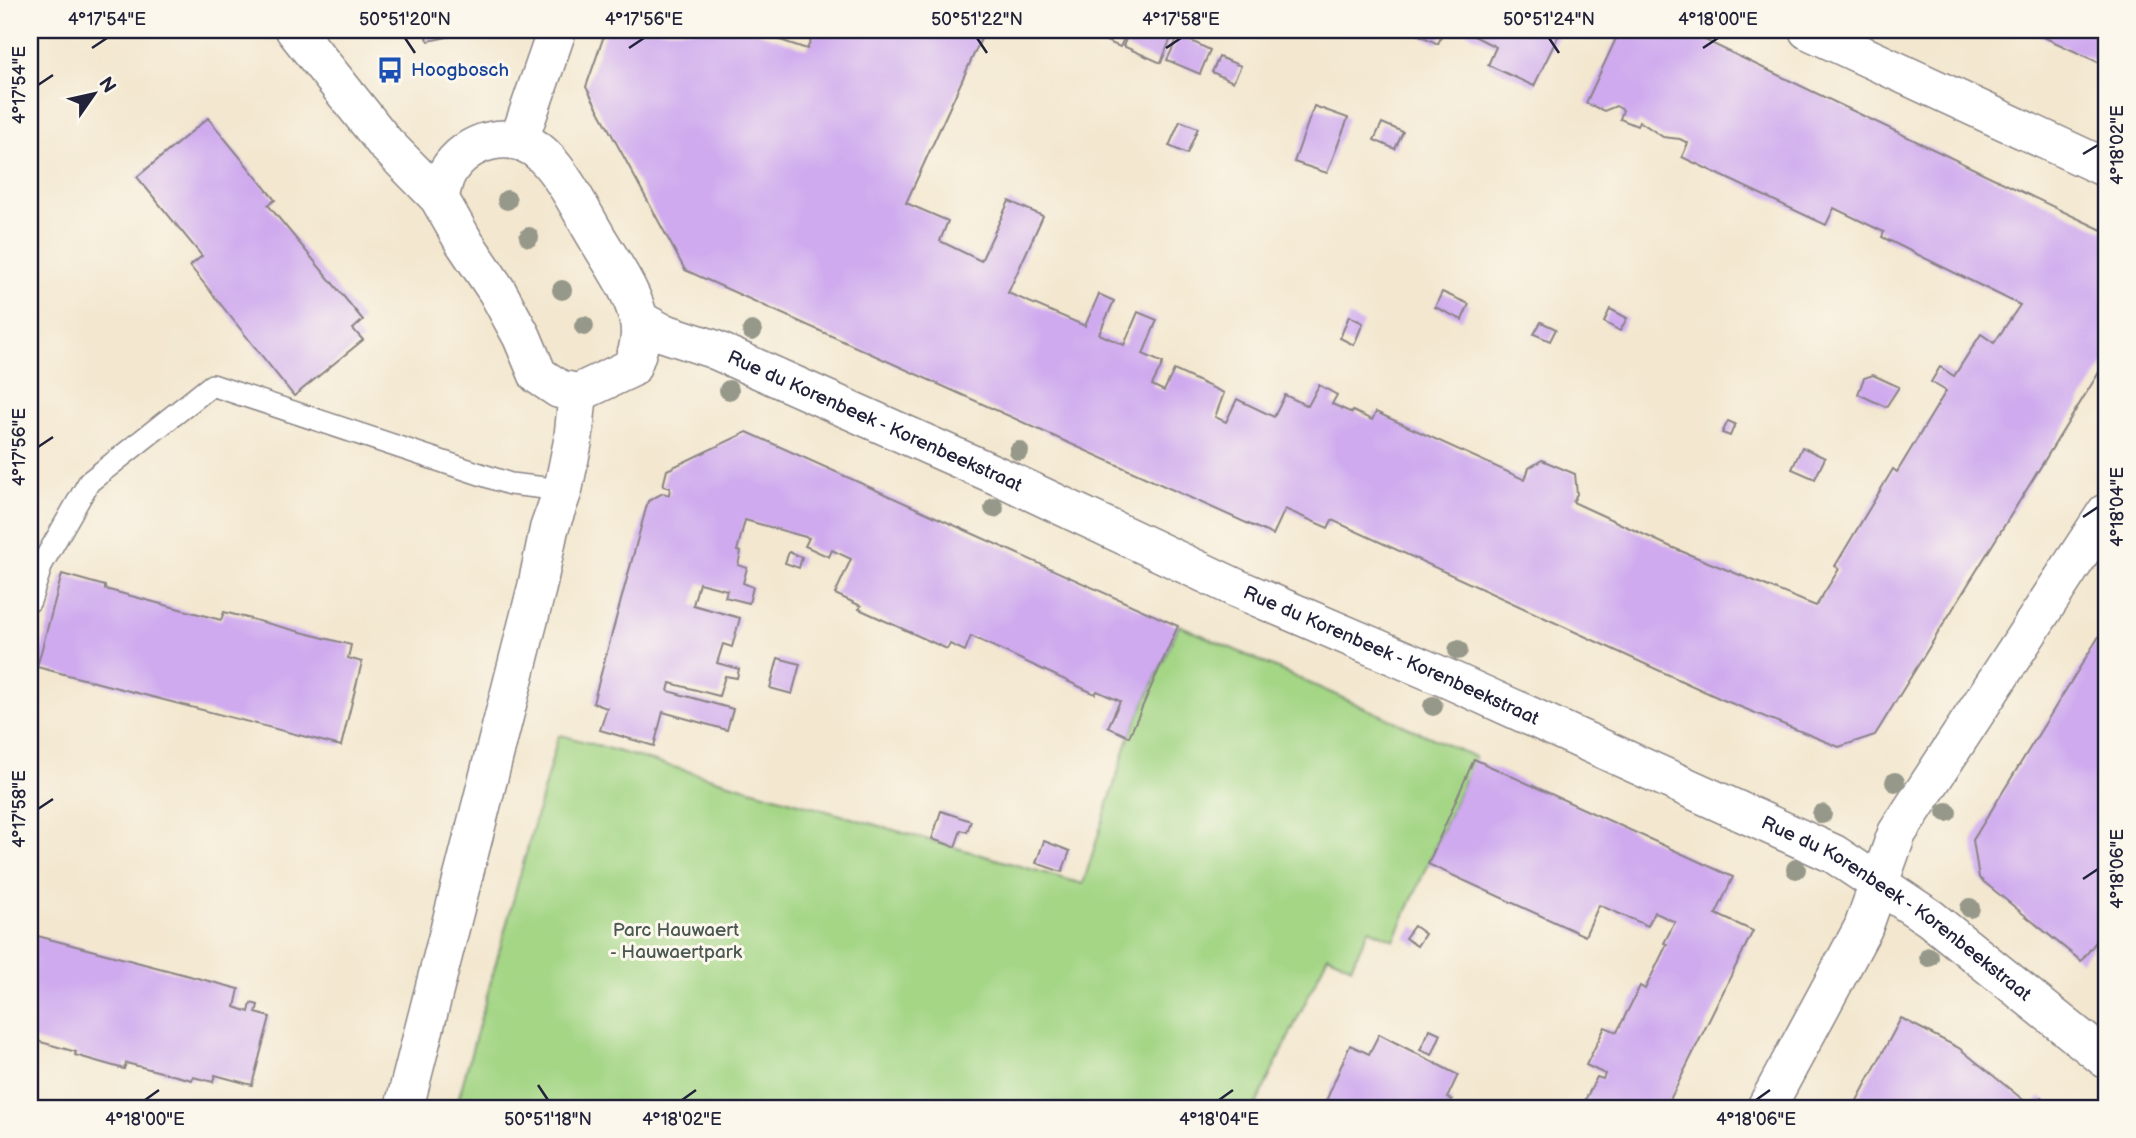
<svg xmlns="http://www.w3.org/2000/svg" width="2136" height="1138" font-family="'Balsamiq Sans',sans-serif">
	<rect width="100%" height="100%" fill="#fbf7ec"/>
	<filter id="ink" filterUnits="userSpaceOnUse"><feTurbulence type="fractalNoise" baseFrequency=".0143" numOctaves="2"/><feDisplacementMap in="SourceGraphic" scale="14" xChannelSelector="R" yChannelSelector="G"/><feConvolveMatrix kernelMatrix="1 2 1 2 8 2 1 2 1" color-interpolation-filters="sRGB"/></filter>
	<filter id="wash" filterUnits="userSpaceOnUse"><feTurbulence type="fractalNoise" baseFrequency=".00686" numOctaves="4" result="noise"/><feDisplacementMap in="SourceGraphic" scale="28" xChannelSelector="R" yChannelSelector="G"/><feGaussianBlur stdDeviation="1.57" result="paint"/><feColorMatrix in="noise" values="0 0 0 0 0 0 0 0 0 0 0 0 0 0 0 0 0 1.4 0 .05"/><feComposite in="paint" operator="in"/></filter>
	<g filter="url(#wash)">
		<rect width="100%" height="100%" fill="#f3e7cf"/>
		<!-- green -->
		<path fill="#a4d686" stroke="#637c60" stroke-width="2" d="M1179,625l296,132 -81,183 -25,-11 -18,38 -23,-12 -72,150 -10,3h-790l102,-371 3,-2 522,149 46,-147z"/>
		<g id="blocks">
			<!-- building -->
			<g fill="#cfaaee">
				<path d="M421,30h54v1l-46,10z"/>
				<path d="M606,30h144l57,19 9,-19h169l-79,173 42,18 -8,20 41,20 28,-60 34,15 -35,77 77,33 14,-32 15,7 -15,33 25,11 14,-33 19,8 -14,34 20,9 -11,22 12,6 10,-21 50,23 -9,24 11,5 11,-23 37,18 11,-22 23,11 11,-21 18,10 -5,9 20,9 1,-2 19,9 4,-8 149,68 4,-12 13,-8 33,14 2,20 -4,8 98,45 145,59 23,-37 -4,-3 58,-97 4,3 49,-81 -15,-9 9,-15 14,9 27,-42 13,9 26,-38 -138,-68 2,-5 -50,-24 -8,17 -144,-68 6,-14 -8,-4 -17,-2 -24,-16 -2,5 -17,-7 3,-9 -7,-4 -12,5 -18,-8 34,-73h64l422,202v129l-231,374 -36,12 -118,-48 -389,-179 -4,8 -43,-19 -12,26 -588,-265 -99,-183z"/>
				<path d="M1080,30h48l-8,17z"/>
				<path d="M1130,30h29l13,5 -11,28 -38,-17z"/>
				<path d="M1409,30h35l-6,14z"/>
				<path d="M1462,30h99l-27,56 -46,-21 8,-18z"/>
				<path d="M2028,30h78v36l-21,-10z"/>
				<path d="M1179,35l31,15 -10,24 -33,-14z"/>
				<path d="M1219,57l22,9 -8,16 -21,-10z"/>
				<path d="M1314,106l34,12 -21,55 -33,-11z"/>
				<path d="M208,118l67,82 -7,5 95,115 -10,9 10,11 -69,56 -104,-130 12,-10 -65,-79z"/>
				<path d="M1180,121l18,7 -11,26 -18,-8z"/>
				<path d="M1382,123l21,9 -8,17 -21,-9z"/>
				<path d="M1442,292l27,12 -7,16 -27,-13z"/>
				<path d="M1610,309l17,9 -7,13 -16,-9z"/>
				<path d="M1349,316l14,7 -9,22 -14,-7z"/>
				<path d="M1541,322l15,7 -6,12 -16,-7z"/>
				<path d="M1873,375l26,12 -13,20 -28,-13 6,-16z"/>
				<path d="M1728,421l7,3 -5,12 -8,-3z"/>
				<path d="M747,432l431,194 -49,111 -21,-10 12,-26 -23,-10 -2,3 -124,-58 -6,15 -15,-7 -3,5 -88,-40 2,-3 -26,-12 16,-35 -19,-9 -3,7 -24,-11 4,-8 -64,-18 -8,31 4,1 -3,13 9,3 -4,15 10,4 -4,16 -24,-6 2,-7 -28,-7 -6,22 47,13 -8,29 -9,-3 -6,19 22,6 -2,9 -12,-2 -6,20 -49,-13 -2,8 65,18 -6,21 -64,-18 -9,34 -54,-16 7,-22 -14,-5 55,-202 15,-8 6,2 1,-7 -7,-2 4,-16z"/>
				<path d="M1802,447l23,11 -10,21 -23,-10z"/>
				<path d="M789,552l13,5 -3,11 -14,-5z"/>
				<path d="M62,574l43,12v3l116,31 3,-8 127,33 -3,13 14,4 -21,84 -304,-79z"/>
				<path d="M2106,625v304l-25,32 -102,-83 -6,-38z"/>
				<path d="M778,658l22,6 -8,30 -22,-6z"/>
				<path d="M1474,759l259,118 -17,37 37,17 -87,177h-85l16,-31 6,2 2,-5 -19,-9 19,-38 12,5 23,-46 5,3 22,-45 -3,-1 11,-21 -21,-10 -6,14 -49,-21 -14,31 -157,-72z"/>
				<path d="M941,811l30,10 -4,11 -6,-2 -6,17 -23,-8z"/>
				<path d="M1044,841l26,10 -8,21 -26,-9z"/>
				<path d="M1414,926l11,8 -8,12 -12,-8z"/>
				<path d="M30,934l209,55 -4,18 14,5 2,-9 7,2 -2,8 14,4 -18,68 -37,-10 -2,7 -20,-5 -1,3 -66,-17 -2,6 -49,-14 1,-3 -46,-13z"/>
				<path d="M1901,1018l58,30 73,59 9,-10 14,11h-202z"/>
				<path d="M1430,1029l11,5 -9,21 -12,-5z"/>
				<path d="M1379,1034l79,41 -11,23 5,2 -3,8h-126l27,-63 19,9z"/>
			</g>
		</g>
	</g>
	<g filter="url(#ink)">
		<use href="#blocks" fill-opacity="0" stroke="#8a8485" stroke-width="2"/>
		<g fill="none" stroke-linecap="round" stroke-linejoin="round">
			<!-- lane casing -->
			<g stroke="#8a8485" stroke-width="24">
				<path id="lane" d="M30,601l12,-37 47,-82 123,-97 298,99 53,6"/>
			</g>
			<!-- street casing -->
			<g stroke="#8a8485" stroke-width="41">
				<g id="street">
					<path d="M295,30l90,113 54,55 25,44 33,49 25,46 16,38 21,14 19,4 53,-25c7,-16 11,-29 8,-47 -6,-30 -28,-59 -43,-85 -16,-27 -31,-59 -53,-81 -29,-28 -77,-16 -96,18 -4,7 -5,17 -8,25"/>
					<path d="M1808,30l298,138"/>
					<path d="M519,140l38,-110"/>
					<path id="s1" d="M639,320l22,12 52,17 294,131 229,108 210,90 388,176 96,64 176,141"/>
					<path d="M404,1108l133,-521 12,-58 14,-39 10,-49 5,-48"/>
					<path d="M1766,1108l97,-180 34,-95 209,-320"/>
				</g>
			</g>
			<!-- lane -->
			<use href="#lane" stroke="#fff" stroke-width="21"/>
			<!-- street -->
			<use href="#street" stroke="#fff" stroke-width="38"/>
		</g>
		<!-- trees -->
		<g fill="#96988a">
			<circle cx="507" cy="200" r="10"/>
			<circle cx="529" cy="237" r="10"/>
			<circle cx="562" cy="290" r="10"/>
			<circle cx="584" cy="326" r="10"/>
			<circle cx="752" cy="331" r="10"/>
			<circle cx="729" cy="390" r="10"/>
			<circle cx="1019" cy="451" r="10"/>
			<circle cx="994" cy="508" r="10"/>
			<circle cx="1458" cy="650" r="10"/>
			<circle cx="1433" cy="706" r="10"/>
			<circle cx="1895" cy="782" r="10"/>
			<circle cx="1947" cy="812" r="10"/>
			<circle cx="1822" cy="814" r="10"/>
			<circle cx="1796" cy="869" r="10"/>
			<circle cx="1970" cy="908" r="10"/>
			<circle cx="1929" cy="957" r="10"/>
		</g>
	</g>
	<!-- ticks -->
	<path fill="none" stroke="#22223b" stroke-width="2.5" d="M405,38l10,15M977,38l10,15M1549,38l10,15M92,48l15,-10M629,48l15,-10M1166,48l15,-10M1703,48l15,-10M38,85l15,-10M2083,154l15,-9M38,447l15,-10M2083,517l15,-10M38,809l15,-10M2083,879l15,-10M538,1085l10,15M145,1100l14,-10M682,1100l14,-10M1219,1100l14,-10M1756,1100l14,-10"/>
	<!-- icons -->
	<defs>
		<g id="bus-bare" transform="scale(2.1)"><path d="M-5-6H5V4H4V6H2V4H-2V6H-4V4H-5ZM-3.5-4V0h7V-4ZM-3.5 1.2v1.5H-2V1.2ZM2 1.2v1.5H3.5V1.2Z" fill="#1a4fb4" stroke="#fbf7ec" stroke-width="2.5" paint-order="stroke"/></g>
	</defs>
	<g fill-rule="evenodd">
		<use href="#bus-bare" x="390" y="70"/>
	</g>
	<g text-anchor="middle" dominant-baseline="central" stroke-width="6" stroke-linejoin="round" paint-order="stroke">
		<!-- transit labels -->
		<g font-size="19" fill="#164399" stroke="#fbf7ec" text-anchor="start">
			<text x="411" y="70">Hoogbosch</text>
		</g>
		<!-- street labels -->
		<g font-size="19" fill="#22223b" stroke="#fbf7ec">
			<text stroke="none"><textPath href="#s1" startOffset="257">Rue du Korenbeek - Korenbeekstraat</textPath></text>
			<text stroke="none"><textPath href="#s1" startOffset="824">Rue du Korenbeek - Korenbeekstraat</textPath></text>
			<text stroke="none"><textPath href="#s1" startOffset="1391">Rue du Korenbeek - Korenbeekstraat</textPath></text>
		</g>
		<!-- park labels -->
		<g font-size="19" fill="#495852" stroke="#fbf7ec">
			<text x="676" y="930">Parc Hauwaert<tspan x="676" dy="22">- Hauwaertpark</tspan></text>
		</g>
	</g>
	<!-- margin -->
	<rect width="2136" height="1138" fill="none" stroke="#fbf7ec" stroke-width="77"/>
	<!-- north arrow -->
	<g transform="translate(94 94) rotate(56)" stroke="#fbf7ec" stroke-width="5" paint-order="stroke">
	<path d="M0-5L12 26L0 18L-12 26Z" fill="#22223b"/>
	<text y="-10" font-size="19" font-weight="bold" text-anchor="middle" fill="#22223b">N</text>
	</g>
	<rect x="38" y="38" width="2060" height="1062" fill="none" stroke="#22223b" stroke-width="2.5"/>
	<g font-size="18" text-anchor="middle" fill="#22223b">
		<text x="107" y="25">4°17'54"E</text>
		<text x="405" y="25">50°51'20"N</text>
		<text x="644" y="25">4°17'56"E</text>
		<text x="977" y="25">50°51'22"N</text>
		<text x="1181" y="25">4°17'58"E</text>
		<text x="1549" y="25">50°51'24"N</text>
		<text x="1718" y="25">4°18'00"E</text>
		<text transform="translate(19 85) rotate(-90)" y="6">4°17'54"E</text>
		<text transform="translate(2117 145) rotate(-90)" y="6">4°18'02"E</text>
		<text transform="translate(19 447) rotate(-90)" y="6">4°17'56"E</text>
		<text transform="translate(2117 507) rotate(-90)" y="6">4°18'04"E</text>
		<text transform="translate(19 809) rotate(-90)" y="6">4°17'58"E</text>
		<text transform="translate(2117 869) rotate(-90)" y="6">4°18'06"E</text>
		<text x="145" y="1125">4°18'00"E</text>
		<text x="548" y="1125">50°51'18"N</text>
		<text x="682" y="1125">4°18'02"E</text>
		<text x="1219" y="1125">4°18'04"E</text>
		<text x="1756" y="1125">4°18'06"E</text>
	</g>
</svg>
